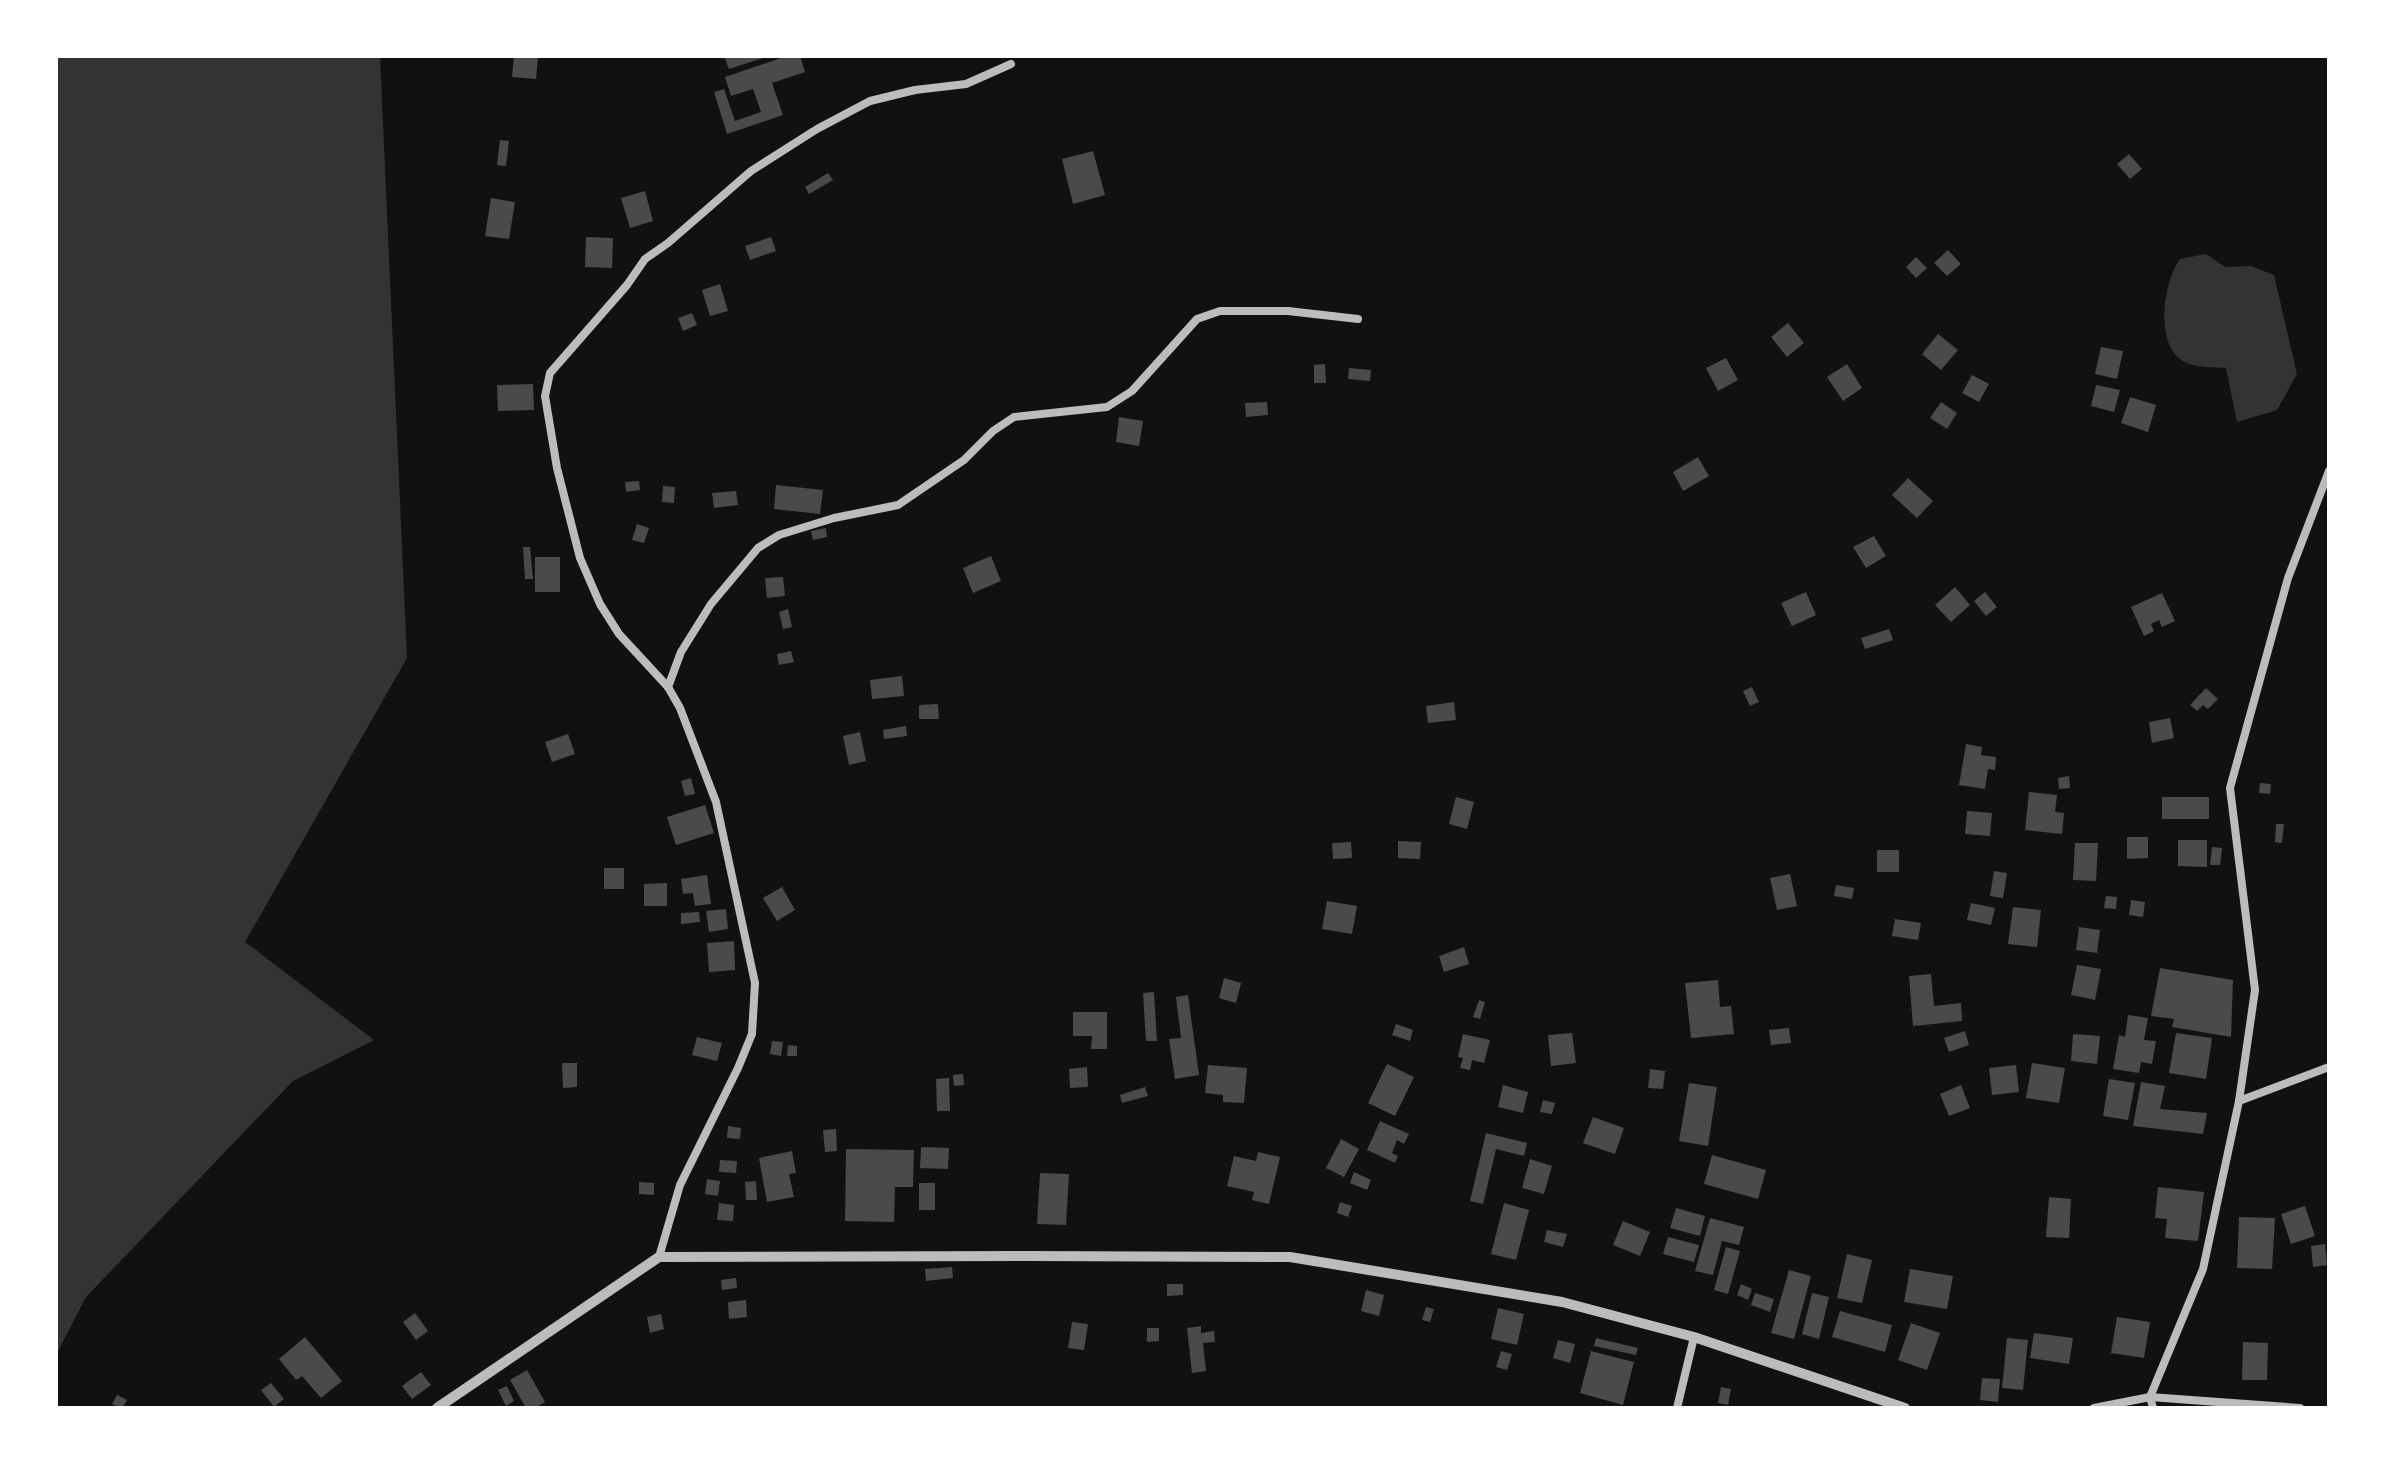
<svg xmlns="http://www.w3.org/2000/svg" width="2385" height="1464" font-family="'PT Sans Narrow',sans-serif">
	<rect width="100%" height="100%" fill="#111"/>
	<!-- water -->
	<g fill="#333">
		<path d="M56,56h324l27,602 -162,284 129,98 -81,41 -207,216 -30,58z"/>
		<path d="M2206,254l19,13 26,-1 23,9 23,99 -20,36 -40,12 -11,-54c-12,-1 -28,0 -39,-5 -34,-13 -24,-81 -7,-104z"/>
	</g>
	<!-- building -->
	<g fill="#4a4a4a">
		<path d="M514,56h24l-2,23 -24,-2z"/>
		<path d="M724,56h42v1l-37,12z"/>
		<path d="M787,56h13l5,16 -33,11 11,32 -56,19 -13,-42 10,-3 11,32 26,-9 -8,-23 -22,7 -6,-19z"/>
		<path d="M500,140l9,1 -3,25 -9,-1z"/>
		<path d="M1093,151l12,44 -32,9 -11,-45z"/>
		<path d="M2129,154l13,15 -12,10 -13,-15z"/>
		<path d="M828,173l5,7 -24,14 -4,-7z"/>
		<path d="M645,191l8,30 -23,7 -9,-30z"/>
		<path d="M491,198l24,4 -6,37 -24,-3z"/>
		<path d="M586,237l27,1 -1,30 -27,-1z"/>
		<path d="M771,237l5,14 -26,9 -5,-14z"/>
		<path d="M1948,250l13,14 -14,12 -13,-13z"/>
		<path d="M1916,257l11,11 -11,10 -10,-11z"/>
		<path d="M720,284l8,27 -18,5 -8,-26z"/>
		<path d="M692,313l5,12 -14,6 -5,-13z"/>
		<path d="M1788,323l16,20 -17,14 -16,-20z"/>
		<path d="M1938,334l20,16 -17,20 -19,-16z"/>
		<path d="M2101,347l22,4 -6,28 -22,-5z"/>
		<path d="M1726,358l12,22 -20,11 -12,-23z"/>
		<path d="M1325,364l1,19h-12v-18z"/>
		<path d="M1847,364l15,24 -19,13 -16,-24z"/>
		<path d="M1349,368l22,2 -1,11 -22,-2z"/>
		<path d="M1972,375l17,9 -10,18 -17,-9z"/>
		<path d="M533,384l1,26 -36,1 -1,-26z"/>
		<path d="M2096,385l24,5 -6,22 -23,-6z"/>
		<path d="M2130,397l26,8 -8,27 -27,-9z"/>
		<path d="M1267,402l1,13 -22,2 -1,-14z"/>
		<path d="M1941,402l16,11 -10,16 -17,-11z"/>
		<path d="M1119,417l24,4 -4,25 -23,-4z"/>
		<path d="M1698,457l11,19 -26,15 -10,-19z"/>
		<path d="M1908,478l25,23 -16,17 -25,-23z"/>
		<path d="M639,481l1,9 -14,2 -1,-10z"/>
		<path d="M776,485l47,5 -3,24 -46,-5z"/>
		<path d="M663,486l12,1 -1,16 -12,-1z"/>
		<path d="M736,491l2,14 -24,3 -2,-15z"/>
		<path d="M637,524l12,4 -5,15 -12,-3z"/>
		<path d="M826,528l1,9 -14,3 -2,-9z"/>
		<path d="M1874,536l12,20 -20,12 -13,-21z"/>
		<path d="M523,547h7l3,32h-8z"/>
		<path d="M991,556l10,25 -28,12 -10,-25z"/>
		<rect x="535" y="557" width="25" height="35"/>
		<path d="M783,577l2,19 -18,2 -2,-20z"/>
		<path d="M1955,587l15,18 -19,17 -16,-17z"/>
		<path d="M1806,592l10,23 -24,11 -11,-23z"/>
		<path d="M1985,592l12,15 -11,9 -12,-15z"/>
		<path d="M2162,593l13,28 -13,6 -3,-7 -8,4 3,7 -10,5 -13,-29z"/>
		<path d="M788,609l4,18 -9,2 -4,-17z"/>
		<path d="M1889,629l4,11 -28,9 -4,-11z"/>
		<path d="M791,651l3,11 -15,3 -2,-11z"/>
		<path d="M902,676l2,20 -32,3 -2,-19z"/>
		<path d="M1752,687l7,15 -9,4 -7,-15z"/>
		<path d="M2206,688l12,11 -10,10 -5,-4 -6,6 -7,-6z"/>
		<path d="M1454,702l2,18 -28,3 -2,-17z"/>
		<path d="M938,704l1,15h-20v-14z"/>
		<path d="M2170,718l4,20 -22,5 -3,-21z"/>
		<path d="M906,726l1,10 -23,3 -1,-9z"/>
		<path d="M860,732l6,29 -17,4 -6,-29z"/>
		<path d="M568,734l7,20 -23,8 -7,-20z"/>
		<path d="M1966,744l16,3 -1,8 15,2 -1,13 -7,-1 -3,20 -26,-4z"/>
		<path d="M2069,776l1,12 -11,1 -1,-11z"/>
		<path d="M691,778l4,16 -10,2 -4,-15z"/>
		<path d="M2260,783l11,1 -1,10 -11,-1z"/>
		<path d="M2029,792l28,3 -2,17 9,1 -2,21 -37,-4z"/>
		<path d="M1456,797l18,5 -7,27 -18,-5z"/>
		<rect x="2162" y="797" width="47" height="22"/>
		<path d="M705,805l9,28 -38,12 -9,-28z"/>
		<path d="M1967,811l25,2 -2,23 -25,-2z"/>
		<path d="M2276,824h8l-2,19 -7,-1z"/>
		<path d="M2127,837h21v21l-21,1z"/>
		<path d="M2178,840h29v27l-29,-1z"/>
		<path d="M1398,841l23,1 -1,17 -22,-1z"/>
		<path d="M1351,842l1,16 -19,1 -1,-16z"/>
		<path d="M2075,843h23l-2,38 -23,-1z"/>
		<path d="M2212,847l10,1 -2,17h-10z"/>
		<rect x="1877" y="850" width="22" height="22"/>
		<rect x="604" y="868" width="20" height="21"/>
		<path d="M1994,871l13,2 -4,25 -13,-2z"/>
		<path d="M1790,874l7,32 -20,4 -7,-32z"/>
		<path d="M707,875l4,29 -16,2 -2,-13 -10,1 -2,-15z"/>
		<path d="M667,883v23h-23v-22z"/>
		<path d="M1836,885l18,3 -2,11 -18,-3z"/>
		<path d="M782,887l13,23 -18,11 -14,-23z"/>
		<path d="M2106,896l11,1 -1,12 -12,-1z"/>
		<path d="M2131,900l14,2 -2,15 -14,-2z"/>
		<path d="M1327,901l30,5 -5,28 -30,-5z"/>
		<path d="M1971,903l24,5 -4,17 -24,-5z"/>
		<path d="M2013,907l28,3 -4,37 -29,-3z"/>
		<path d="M726,909l2,20 -19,3 -3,-21z"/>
		<path d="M699,912l1,10 -19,2v-11z"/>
		<path d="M1895,919l26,4 -3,17 -26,-4z"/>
		<path d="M2079,927l21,3 -3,23 -21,-3z"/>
		<path d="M734,941l1,29 -26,2 -2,-29z"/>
		<path d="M1464,947l5,17 -25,8 -5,-16z"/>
		<path d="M2077,965l24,4 -6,31 -24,-5z"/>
		<path d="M2160,968l73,12 -2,57 -59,-10 2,-8 -23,-3z"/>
		<path d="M1931,974l3,32 27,-3 1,18 -49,5 -4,-50z"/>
		<path d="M1224,978l17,5 -5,20 -17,-5z"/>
		<path d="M1718,980l2,27 11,-1 3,28 -43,4 -6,-55z"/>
		<path d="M1154,992l3,49h-11l-3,-48z"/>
		<path d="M1188,995l11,80 -24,4 -6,-40 12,-1 -5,-41z"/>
		<path d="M1479,1000l6,2 -5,17 -7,-2z"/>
		<path d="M1073,1012h34v37h-16l1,-13h-19z"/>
		<path d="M2128,1015l20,3 -4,22 12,1 -4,23 -11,-2 -2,11 -26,-4 6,-34 6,2z"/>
		<path d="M1396,1024l17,6 -3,11 -18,-6z"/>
		<path d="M1789,1028l2,15 -20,2 -2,-15z"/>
		<path d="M1965,1031l4,14 -20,7 -5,-14z"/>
		<path d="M1572,1033l4,30 -25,3 -3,-31z"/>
		<path d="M2176,1033l36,5 -6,41 -37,-6z"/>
		<path d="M1463,1034l27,6 -6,23 -12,-3 -2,10 -10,-2 3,-10 -5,-1z"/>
		<path d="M2073,1034l27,2 -3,28 -26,-3z"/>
		<path d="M697,1037l25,6 -5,18 -25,-6z"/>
		<path d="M772,1041l11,1 -2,14 -11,-2z"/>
		<path d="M788,1045l9,1v10h-10z"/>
		<path d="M562,1063h15v24l-14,1z"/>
		<path d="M2032,1063l33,5 -6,35 -33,-5z"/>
		<path d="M1387,1064l27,13 -19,39 -27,-13z"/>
		<path d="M1208,1065l39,3 -3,35 -21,-1v-7l-18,-2z"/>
		<path d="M2016,1065l3,27 -27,3 -3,-27z"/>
		<path d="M1087,1067l1,20 -18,1 -1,-19z"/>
		<path d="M1650,1069l15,2 -2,18 -15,-1z"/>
		<path d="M963,1074l1,11 -10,1 -1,-11z"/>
		<path d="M949,1078l1,33h-13l-1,-32z"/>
		<path d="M2109,1079l26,4 -7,37 -25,-4z"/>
		<path d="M2141,1082l24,4 -5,23 47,4 -4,21 -70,-8z"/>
		<path d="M1689,1083l28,4 -9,59 -29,-5z"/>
		<path d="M1503,1085l25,7 -5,21 -25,-6z"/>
		<path d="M1961,1085l9,23 -21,8 -9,-22z"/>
		<path d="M1145,1087l3,9 -26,7 -2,-8z"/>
		<path d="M1543,1100l12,3 -3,11 -12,-2z"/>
		<path d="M1593,1117l31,11 -9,26 -32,-11z"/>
		<path d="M1380,1121l29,13 -5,10 -7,-4 -5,13 6,3 -3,7 -28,-13z"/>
		<path d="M728,1126l13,2 -1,11 -13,-1z"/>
		<path d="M836,1129l1,22 -12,1 -2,-22z"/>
		<path d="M1486,1133l41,10 -3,13 -28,-7 -13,55 -13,-3z"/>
		<path d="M1341,1139l18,10 -15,28 -18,-9z"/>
		<path d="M921,1147l28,1 -1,21 -28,-1z"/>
		<path d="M846,1149l68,1 -1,37h-18l-1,35 -49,-1z"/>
		<path d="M792,1151l4,22 -7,1 5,23 -27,5 -8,-44z"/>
		<path d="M1258,1152l22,5 -11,47 -17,-4 2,-8 -27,-6 7,-30 22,5z"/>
		<path d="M1712,1155l54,15 -8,29 -54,-15z"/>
		<path d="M1530,1159l22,7 -8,28 -22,-6z"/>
		<path d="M720,1160l17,1 -1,12 -17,-1z"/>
		<path d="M1354,1172l17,8 -4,10 -17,-7z"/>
		<path d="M1040,1173l29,1 -3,51 -29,-1z"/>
		<path d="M707,1179l13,2 -2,15 -13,-2z"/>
		<path d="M756,1181l1,19h-11l-1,-18z"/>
		<path d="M639,1182l15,1v12l-15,-1z"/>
		<rect x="919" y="1183" width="16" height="27"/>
		<path d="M2158,1187l46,5 -6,49 -33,-3 2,-19 -12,-1z"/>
		<path d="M2049,1197l22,2 -2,39 -23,-1z"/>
		<path d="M1340,1202l12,4 -4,11 -11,-4z"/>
		<path d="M719,1203l15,2 -1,16 -16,-1z"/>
		<path d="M1504,1203l25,7 -13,50 -25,-6z"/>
		<path d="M2305,1206l10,30 -24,8 -10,-30z"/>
		<path d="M1676,1208l29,8 -5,20 -30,-8z"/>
		<path d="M2239,1217l36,1 -3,51 -35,-1z"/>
		<path d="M1710,1218l34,9 -5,18 -17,-4 -9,34 -18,-4z"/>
		<path d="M1623,1221l27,11 -10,24 -27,-11z"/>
		<path d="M1547,1230l20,4 -4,13 -19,-5z"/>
		<path d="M1668,1237l31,8 -5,17 -31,-8z"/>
		<path d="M2325,1244l2,21 -14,2 -2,-21z"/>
		<path d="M1726,1247l14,4 -12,43 -14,-4z"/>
		<path d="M1847,1254l25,6 -10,43 -25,-5z"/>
		<path d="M952,1267l1,11 -27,3 -1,-12z"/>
		<path d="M1910,1269l43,7 -6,33 -43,-7z"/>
		<path d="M1789,1270l22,6 -17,63 -23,-6z"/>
		<path d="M736,1278l1,10 -15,2 -1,-10z"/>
		<path d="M1167,1284h16v11l-16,1z"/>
		<path d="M1741,1284l11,5 -4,11 -11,-5z"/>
		<path d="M1366,1290l18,5 -5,21 -18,-5z"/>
		<path d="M1755,1293l19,6 -4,13 -19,-7z"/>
		<path d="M1812,1293l17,4 -10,42 -17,-5z"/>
		<path d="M746,1300l1,17 -18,2 -1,-17z"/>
		<path d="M1426,1307l8,2 -4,13 -8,-2z"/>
		<path d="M1498,1308l26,6 -7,31 -26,-6z"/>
		<path d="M1840,1311l52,14 -7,27 -53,-15z"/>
		<path d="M415,1313l13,18 -12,9 -13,-18z"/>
		<path d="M661,1314l3,15 -14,4 -3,-16z"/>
		<path d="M2117,1317l33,5 -6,36 -33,-5z"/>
		<path d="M1072,1322l16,2 -4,26 -16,-2z"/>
		<path d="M1911,1323l29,10 -13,37 -29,-10z"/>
		<path d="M1201,1326v7l13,-2 1,11 -12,1 3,28 -14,2 -5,-45z"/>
		<path d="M1147,1328h12v13l-12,1z"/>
		<path d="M2034,1333l39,5 -4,26 -39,-6z"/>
		<path d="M305,1337l37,44 -21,17 -19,-22 -6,4 -17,-21z"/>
		<path d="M1596,1338l42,10 -2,7 -42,-9z"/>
		<path d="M2007,1338l21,2 -5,50 -21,-2z"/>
		<path d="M1558,1340l17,4 -5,19 -17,-5z"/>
		<path d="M2243,1342l25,1 -1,37h-25z"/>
		<path d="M1501,1351l11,3 -5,16 -11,-3z"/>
		<path d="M1591,1351l43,11 -11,43 -43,-12z"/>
		<path d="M527,1370l18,32 -10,6h-9l-16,-28z"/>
		<path d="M421,1372l10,13 -19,14 -10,-13z"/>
		<path d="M1982,1378l18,1 -2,23 -18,-2z"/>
		<path d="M271,1383l13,16 -10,8 -13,-17z"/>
		<path d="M507,1386l7,15 -8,5 -8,-16z"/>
		<path d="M1721,1387l10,2 -3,16 -10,-2z"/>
		<path d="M117,1395l10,5 -5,8 -10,-4z"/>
	</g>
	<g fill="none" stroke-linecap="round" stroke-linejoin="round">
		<!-- minor -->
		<g stroke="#bcbcbc" stroke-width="8">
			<path d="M668,687l13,-35 30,-48 47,-56 21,-13 55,-17 64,-13 66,-45 29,-29 21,-14 93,-10 25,-16 65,-72 23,-8h68l70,8"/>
			<path d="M2239,1101l90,-34"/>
			<path d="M659,1257l21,-72 58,-117 14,-34 3,-51 -39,-181 -36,-94 -12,-21 -49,-53 -19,-30 -20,-46 -23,-90 -12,-72 5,-23 77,-88 18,-26 23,-16 83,-72 66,-42 53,-28 45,-11 51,-6 45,-20"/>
			<path d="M1677,1408l17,-71"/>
			<path d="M2094,1408l56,-11 150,11"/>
			<path d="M2153,1408l-3,-11 53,-128 36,-168 16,-111 -25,-202 58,-210 41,-107"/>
		</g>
		<!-- tertiary -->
		<path stroke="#bcbcbc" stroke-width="10" d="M437,1408l222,-151 370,-1 261,1 272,45 132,35 211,71"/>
	</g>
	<!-- border -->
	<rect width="2385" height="1464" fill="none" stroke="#ffffff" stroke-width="116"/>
</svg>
